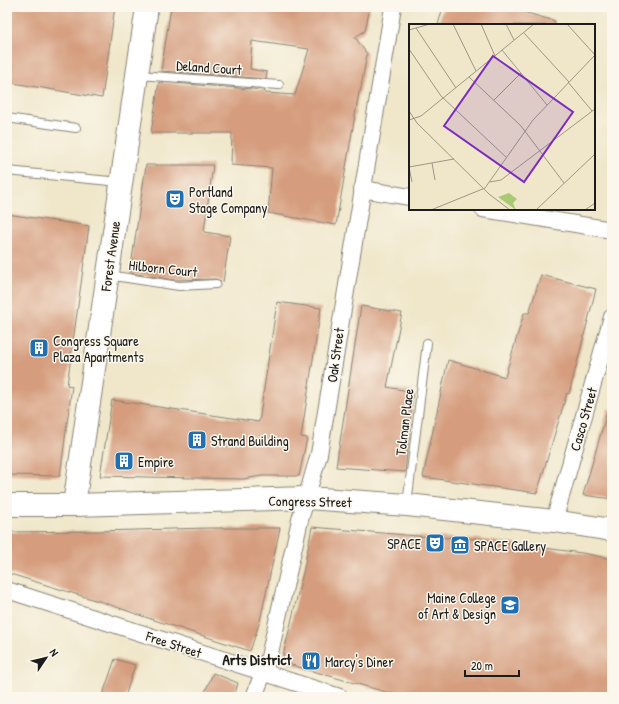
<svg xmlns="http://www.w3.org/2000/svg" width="619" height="704" font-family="'Patrick Hand',sans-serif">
	<rect width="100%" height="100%" fill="#fbf7ec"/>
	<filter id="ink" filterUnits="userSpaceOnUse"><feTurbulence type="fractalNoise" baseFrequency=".025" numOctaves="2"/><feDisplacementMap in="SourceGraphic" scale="8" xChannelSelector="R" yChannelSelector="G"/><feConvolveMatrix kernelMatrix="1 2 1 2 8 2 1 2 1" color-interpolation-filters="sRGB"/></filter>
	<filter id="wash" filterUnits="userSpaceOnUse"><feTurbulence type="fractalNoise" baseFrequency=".012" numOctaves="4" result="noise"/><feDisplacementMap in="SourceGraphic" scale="16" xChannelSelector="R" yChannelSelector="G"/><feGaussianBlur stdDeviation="0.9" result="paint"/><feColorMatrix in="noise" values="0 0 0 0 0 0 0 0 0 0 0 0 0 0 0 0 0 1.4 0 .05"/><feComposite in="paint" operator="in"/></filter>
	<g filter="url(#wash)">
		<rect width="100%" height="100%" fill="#f0e7cb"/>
		<g id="blocks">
			<!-- building -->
			<g fill="#d59d7e">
				<path d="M7,7h108l-13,91 -95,-16z"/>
				<path d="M171,7h199l-5,24 -10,6 12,17 -7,38h-1l-23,133 -68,-12 4,-45 -41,-3 1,-32h-81l8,-51 106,8 -1,3 31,2 14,-46 -57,-8 -2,28 17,3 -1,7 -105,-8z"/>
				<path d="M443,7h63l49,14 -1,4h-116z"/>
				<path d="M146,165h67l-9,67 26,4 -7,46 -7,-3 -42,1 -44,-7z"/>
				<path d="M7,214l82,12 -22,159 5,1 -12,90 -53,-1z"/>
				<path d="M541,275l55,14 -27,105 -2,-1 -30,100 -114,-16 25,-117 57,17 19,-64h5z"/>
				<path d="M277,302l44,6 -20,129 6,1 -8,38h-37l-19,3 -143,-3 12,-76 147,22z"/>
				<path d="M361,306l41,7 -15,74 26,5 -8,80 -69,-5z"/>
				<path d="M608,409l4,1v89l-29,-4z"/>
				<path d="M312,527l117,10 48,2 105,14 30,6v138h-209l-115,-33 -5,-7 1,-5 21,-88z"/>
				<path d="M208,528h72l-20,93 -10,30 -108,-35 -37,-13 -98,-30v-41l92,-1z"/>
				<path d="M115,659l20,6 -10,32h-23z"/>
				<path d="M213,673l25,10 -4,14h-31z"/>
			</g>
		</g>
	</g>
	<g filter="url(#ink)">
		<use href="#blocks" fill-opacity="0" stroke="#868274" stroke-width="1"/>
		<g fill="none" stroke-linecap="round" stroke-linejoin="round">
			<!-- lane casing -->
			<g stroke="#868274" stroke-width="10">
				<g id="lane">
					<path d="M138,75l141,10"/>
					<path d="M7,118l69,10"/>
					<path d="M7,171l113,11"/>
					<path d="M108,275l71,11 37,-2"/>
					<path d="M407,504l20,-161"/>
				</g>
			</g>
			<!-- street casing -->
			<g stroke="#868274" stroke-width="18">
				<g id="street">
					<path d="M362,189l48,8"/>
					<path d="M483,209l129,21"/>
					<path d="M554,521l58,-204"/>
					<path d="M7,590l333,107"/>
					<path d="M254,697l15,-40 31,-137 19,-66 74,-447"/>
				</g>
			</g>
			<!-- secondary casing -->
			<g stroke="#868274" stroke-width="24">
				<g id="secondary">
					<path d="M7,505h67l233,-7 100,7 147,16 58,9"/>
					<path d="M74,505l73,-498"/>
				</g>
			</g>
			<!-- lane -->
			<use href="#lane" stroke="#fff" stroke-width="8"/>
			<!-- street -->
			<use href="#street" stroke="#fff" stroke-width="16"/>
			<!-- secondary -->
			<use href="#secondary" stroke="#fff" stroke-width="22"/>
		</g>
	</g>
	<!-- icons -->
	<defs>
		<g id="theatre-square" transform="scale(1)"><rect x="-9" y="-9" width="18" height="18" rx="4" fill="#1f6fb2" stroke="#fbf7ec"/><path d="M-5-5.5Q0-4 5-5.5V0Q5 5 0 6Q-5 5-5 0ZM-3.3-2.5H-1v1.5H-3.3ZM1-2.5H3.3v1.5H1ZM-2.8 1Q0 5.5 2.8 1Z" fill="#fff"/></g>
		<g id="building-square" transform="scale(1)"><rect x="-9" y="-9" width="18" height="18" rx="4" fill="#1f6fb2" stroke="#fbf7ec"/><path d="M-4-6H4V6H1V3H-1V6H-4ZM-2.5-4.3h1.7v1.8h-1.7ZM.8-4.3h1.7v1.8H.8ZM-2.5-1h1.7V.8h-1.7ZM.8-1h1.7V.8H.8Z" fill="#fff"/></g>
		<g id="museum-square" transform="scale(1)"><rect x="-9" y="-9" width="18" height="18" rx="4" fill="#1f6fb2" stroke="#fbf7ec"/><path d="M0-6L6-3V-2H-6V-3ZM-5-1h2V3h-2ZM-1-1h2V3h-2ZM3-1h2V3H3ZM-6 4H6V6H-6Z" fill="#fff"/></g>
		<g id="school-square" transform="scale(1)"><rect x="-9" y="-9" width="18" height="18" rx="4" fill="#1f6fb2" stroke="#fbf7ec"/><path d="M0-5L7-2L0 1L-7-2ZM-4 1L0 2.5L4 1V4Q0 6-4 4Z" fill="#fff"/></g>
		<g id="restaurant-square" transform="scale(1)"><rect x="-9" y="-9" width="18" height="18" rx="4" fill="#1f6fb2" stroke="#fbf7ec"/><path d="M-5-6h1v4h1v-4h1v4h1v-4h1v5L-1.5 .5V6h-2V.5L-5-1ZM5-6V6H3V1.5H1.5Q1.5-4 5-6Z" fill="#fff"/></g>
	</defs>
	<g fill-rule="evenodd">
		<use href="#theatre-square" x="175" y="199"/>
		<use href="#building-square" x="39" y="348"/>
		<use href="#building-square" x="197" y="440"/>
		<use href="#building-square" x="124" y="461"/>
		<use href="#theatre-square" x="435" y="543"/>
		<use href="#museum-square" x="460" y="545"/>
		<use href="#school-square" x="510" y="605"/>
		<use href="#restaurant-square" x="311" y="661"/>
	</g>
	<g text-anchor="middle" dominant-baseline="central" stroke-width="3" stroke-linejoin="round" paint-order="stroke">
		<!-- street labels -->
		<g font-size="14" fill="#1c1c1c" stroke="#fbf7ec">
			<text transform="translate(209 67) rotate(4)">Deland Court</text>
			<text transform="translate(110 256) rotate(-82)">Forest Avenue</text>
			<text transform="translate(163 268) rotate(6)">Hilborn Court</text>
			<text transform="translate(335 355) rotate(-82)">Oak Street</text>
			<text transform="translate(583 419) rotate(-74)">Casco Street</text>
			<text transform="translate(404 422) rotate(-83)">Tolman Place</text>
			<text transform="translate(310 501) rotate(1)">Congress Street</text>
			<text transform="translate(174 644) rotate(18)">Free Street</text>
		</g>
		<!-- poi labels -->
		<g font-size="14" fill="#1c1c1c" stroke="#fbf7ec" text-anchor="start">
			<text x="189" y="191">Portland<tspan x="189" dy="16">Stage Company</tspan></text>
			<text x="53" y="340">Congress Square<tspan x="53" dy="16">Plaza Apartments</tspan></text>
			<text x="211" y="440">Strand Building</text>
			<text x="138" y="461">Empire</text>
			<text x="421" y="543" text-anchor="end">SPACE</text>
			<text x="474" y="545">SPACE Gallery</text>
			<text x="496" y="597" text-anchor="end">Maine College<tspan x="496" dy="16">of Art &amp; Design</tspan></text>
			<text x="325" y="661">Marcy's Diner</text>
		</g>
		<!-- neighbourhood labels -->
		<g font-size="15" font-weight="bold" fill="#1c1c1c" stroke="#fbf7ec">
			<text x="257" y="659">Arts District</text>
		</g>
	</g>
	<!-- overview -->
	<g transform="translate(409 24)">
		<rect width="186" height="186" fill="#f0e7cb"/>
		<path d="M100,169l8,6 -4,4 3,7 -18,-13z" fill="#a9ca72"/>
		<path fill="none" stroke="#9b9685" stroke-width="1" d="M44,0l23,47M72,0l14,32M97,0l8,16M158,0l28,31M7,4l40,60M0,6l21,-6M115,9l45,49M0,25l32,47 66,62M93,26l45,55M60,53l52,49 43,57M159,58l24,29M85,76l27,-27M0,87l8,12 72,71 21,16M0,96l12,-4 113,-92M23,139l3,17M0,143l45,-8M0,143l3,15M81,158l11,-2 94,-71M22,186l54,-22 48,-68 62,-65M127,186l59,-56M176,186l10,-7"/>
		<path fill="#7b2cbf" fill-opacity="0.15" stroke="#7b2cbf" stroke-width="2" d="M84,32l80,56 -49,70 -80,-56z"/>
		<rect width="186" height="186" fill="none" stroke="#1c1c1c" stroke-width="2"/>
	</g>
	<!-- margin -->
	<rect width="619" height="704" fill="none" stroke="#fbf7ec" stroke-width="24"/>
	<!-- north arrow -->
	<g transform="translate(46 658) rotate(55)" stroke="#fbf7ec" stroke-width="3" paint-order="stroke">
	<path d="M0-3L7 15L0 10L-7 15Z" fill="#1c1c1c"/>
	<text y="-6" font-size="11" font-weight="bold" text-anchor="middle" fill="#1c1c1c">N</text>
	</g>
	<!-- scale -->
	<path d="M465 670v6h54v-6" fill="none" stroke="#1c1c1c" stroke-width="2"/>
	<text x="471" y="670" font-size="12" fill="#1c1c1c" stroke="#fbf7ec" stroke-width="3" paint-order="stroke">20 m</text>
</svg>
